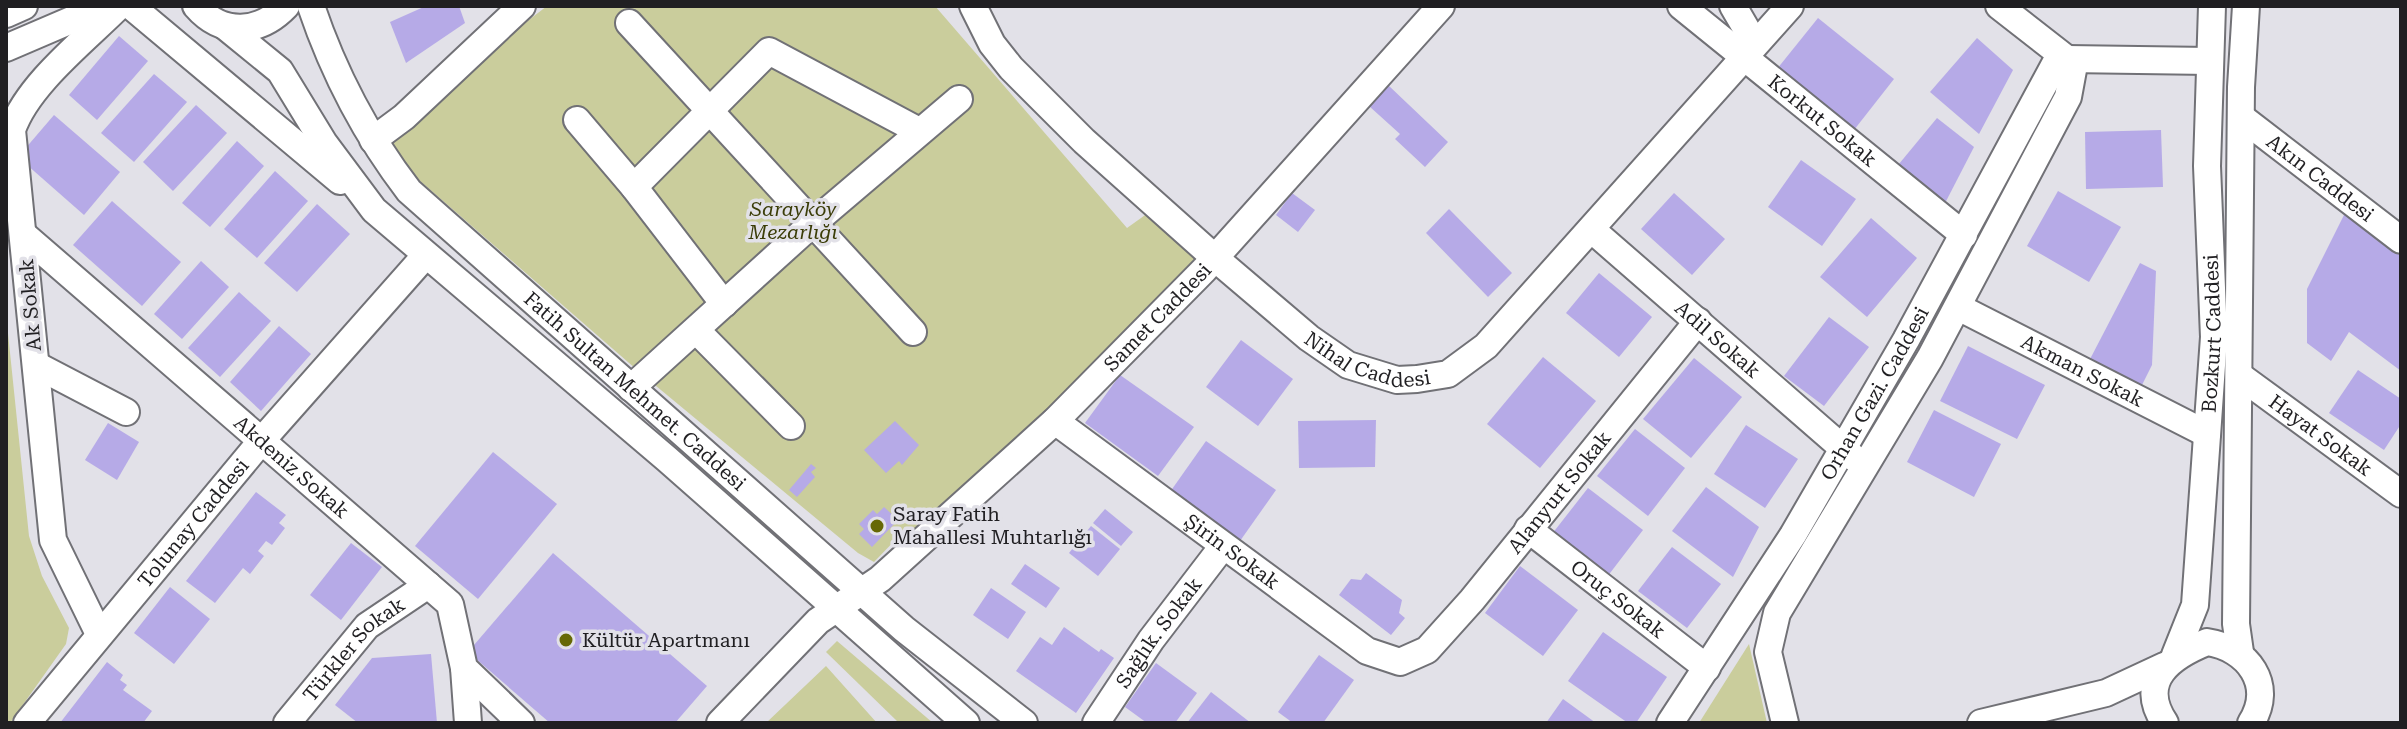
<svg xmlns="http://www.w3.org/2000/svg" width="2407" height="729" font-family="'Roboto Serif',serif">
	<rect width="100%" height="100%" fill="#e2e1e8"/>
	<!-- green -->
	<g fill="#cacd9c">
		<path d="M547,6h388l192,222 21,-15 53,50 -284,275 -11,-9 -32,33 -16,-9 -214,-177 -271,-236z"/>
		<path d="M6,314l23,222 13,40 27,52 -3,16 -56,79h-4z"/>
		<path d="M837,641l96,82h-34l-73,-71z"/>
		<path d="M1749,644l18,79h-68z"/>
		<path d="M826,666l51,57h-112h1z"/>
	</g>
	<!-- building -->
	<g fill="#b6aae7">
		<path d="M426,6h33l6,17 -59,40 -16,-41z"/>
		<path d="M1818,18l76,61 -40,51 -77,-61z"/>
		<path d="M119,36l29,25 -51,59 -28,-25z"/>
		<path d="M1977,38l36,32 -34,64 -49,-42z"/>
		<path d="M154,74l33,28 -53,60 -33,-29z"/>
		<path d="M1388,85l60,57 -23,25 -30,-28 5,-5 -31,-28z"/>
		<path d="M196,105l31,28 -54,58 -30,-29z"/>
		<path d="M54,115l66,57 -36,43 -66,-58z"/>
		<path d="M1937,118l37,29 -32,62 -48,-39z"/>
		<path d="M2161,130l2,57 -77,2 -1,-57z"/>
		<path d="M237,141l27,25 -54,61 -28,-24z"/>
		<path d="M1801,160l55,39 -34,47 -54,-39z"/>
		<path d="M275,171l33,30 -51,57 -33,-29z"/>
		<path d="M2058,191l63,36 -32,55 -62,-36z"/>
		<path d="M1292,193l23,17 -17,22 -22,-17z"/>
		<path d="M1674,193l51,46 -33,36 -51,-46z"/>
		<path d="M112,201l69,61 -39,44 -69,-61z"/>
		<path d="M317,204l33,30 -53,58 -33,-29z"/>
		<path d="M1449,209l63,64 -24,24 -62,-64z"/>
		<path d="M2347,209l54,38v124l-52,-39 -18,29 -24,-18v-54z"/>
		<path d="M1871,218l46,40 -50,59 -47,-40z"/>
		<path d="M201,261l28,26 -47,52 -28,-25z"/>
		<path d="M2140,263l16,8 -4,94 -12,24 -52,-26z"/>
		<path d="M1599,273l53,44 -33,40 -53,-44z"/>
		<path d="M239,292l32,29 -51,56 -32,-29z"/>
		<path d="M1829,317l40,30 -45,59 -40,-30z"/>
		<path d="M279,326l32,28 -50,57 -31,-29z"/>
		<path d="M1241,340l52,39 -35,47 -52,-39z"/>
		<path d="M1968,346l77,39 -28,54 -77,-38z"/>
		<path d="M1543,357l53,44 -56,67 -53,-44z"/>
		<path d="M1694,358l48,39 -51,61 -48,-39z"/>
		<path d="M2358,370l43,29v25l-17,26 -55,-37z"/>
		<path d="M1120,375l74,52 -36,49 -73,-53z"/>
		<path d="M1934,410l67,34 -27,53 -67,-35z"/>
		<path d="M1376,420l-1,47 -76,1 -1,-47z"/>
		<path d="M895,421l24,24 -17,20 -3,-4 -13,12 -22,-23z"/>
		<path d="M108,423l31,19 -22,38 -32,-20z"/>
		<path d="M1746,425l52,34 -33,49 -51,-34z"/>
		<path d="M1635,429l50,39 -37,48 -51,-40z"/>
		<path d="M1206,441l70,49 -36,51 -70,-49z"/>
		<path d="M493,452l64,52 -79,95 -63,-53z"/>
		<path d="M811,464l5,4 -5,4 4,5 -18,20 -8,-7z"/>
		<path d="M1706,487l53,40 -26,50 -61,-46z"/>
		<path d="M1588,488l55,42 -36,47 -55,-43z"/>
		<path d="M256,492l30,23 -7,8 6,5 -13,17 -6,-4 -8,10 6,5 -14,18 -7,-6 -28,35 -29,-22z"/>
		<path d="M884,507l14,13 -26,27 -13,-13 5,-5 -5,-5 14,-14 4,4z"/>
		<path d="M1105,509l28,23 -12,14 -28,-23z"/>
		<path d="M1091,526l29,23 -22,27 -29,-23z"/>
		<path d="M351,543l31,24 -41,53 -31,-25z"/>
		<path d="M1672,547l49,37 -34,44 -49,-37z"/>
		<path d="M553,553l154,133 -32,37h-125l-82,-71z"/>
		<path d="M1025,564l35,24 -14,20 -35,-24z"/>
		<path d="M1520,566l58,44 -35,46 -58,-43z"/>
		<path d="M1366,573l36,27 -3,13 6,5 -14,17 -52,-40 12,-16 10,1z"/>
		<path d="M170,587l40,32 -36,45 -40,-31z"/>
		<path d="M991,588l35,24 -18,27 -35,-24z"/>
		<path d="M1064,627l35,25 2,-3 13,9 -38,55 -60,-42 24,-34 12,8z"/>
		<path d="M1603,632l64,45 -31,46h-8l-60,-42z"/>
		<path d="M431,654l6,69h-79l-23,-18 37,-47z"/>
		<path d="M1319,655l35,25 -31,43h-30l-15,-11z"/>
		<path d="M107,662l16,13 -3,5 7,5 -4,5 29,21 -9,12h-83z"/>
		<path d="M1156,663l41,30 -22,30h-28l-22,-16z"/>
		<path d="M1211,692l40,31h-64z"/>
		<path d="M1563,699l33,24h-50z"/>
	</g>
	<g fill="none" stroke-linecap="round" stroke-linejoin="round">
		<!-- minor casing -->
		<g stroke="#717176" stroke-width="30">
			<g id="minor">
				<path d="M131,6l209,175"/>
				<path d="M196,6c26,30 63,28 90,0"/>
				<path id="s1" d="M311,6c23,68 55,129 98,185l495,438 120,94"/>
				<path id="s2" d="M973,6l19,38 19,24 73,73 131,117 94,80 39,27 49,15 20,-1 31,-5 38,-28 304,-340"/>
				<path id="s3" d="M1681,6l283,229"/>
				<path d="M1733,6l14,24 -1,26"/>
				<path d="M6,14l18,-8"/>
				<path d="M629,23l284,309"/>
				<path d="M226,27l54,44 44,72 50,67 293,249 299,264"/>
				<path d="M6,48l98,-42"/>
				<path id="s4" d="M2241,117l160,123"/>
				<path d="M577,120l57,67 90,117"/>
				<path d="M373,140l31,-23 118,-111"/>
				<path d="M634,187l135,-136 150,80"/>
				<path id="s5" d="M1591,229l263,229"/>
				<path id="s6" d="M24,235l426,369 14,64 57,55"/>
				<path id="s7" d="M1958,307l249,127"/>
				<path d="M696,330l95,96"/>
				<path d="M36,365l90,47"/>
				<path id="s8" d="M2240,376l161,118"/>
				<path d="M631,388l181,-164 147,-125"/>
				<path id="s9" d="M1055,421l312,230 33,11 27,-12 45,-50 226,-279"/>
				<path id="s10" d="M1528,529l179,139"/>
				<path d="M99,634l-46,-94 -41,-410c15,-45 73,-90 107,-124"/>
				<path d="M2240,652l-4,-28 5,-537 5,-81"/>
				<path id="s11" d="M2175,655l20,-50 19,-268 -7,-171 5,-160"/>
				<path d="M464,668l4,55"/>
				<path id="s12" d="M27,723l236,-284 162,-183"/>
				<path id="s13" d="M287,723l80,-97 61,-41"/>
				<path id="s14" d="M720,723l98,-102 62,-42 175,-158 149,-151 237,-264"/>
				<path id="s15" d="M1096,723l55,-83 72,-94"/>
				<path id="s16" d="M1670,723l123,-188 113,-195 149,-276 12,-5 143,2"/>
				<path d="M1785,723l-17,-71 9,-39 153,-255 138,-261 5,-27 -6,-11 -68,-53"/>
				<path d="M1981,723l125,-30 58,-27"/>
				<path d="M2165,723c-29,-43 7,-67 42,-81 41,6 68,43 44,81"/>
			</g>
		</g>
		<!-- minor -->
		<use href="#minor" stroke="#fff" stroke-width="26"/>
	</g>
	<!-- markers -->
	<g fill="#666805" stroke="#e2e1e8" stroke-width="3">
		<circle cx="877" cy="526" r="8"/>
		<circle cx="566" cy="640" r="8"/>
	</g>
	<g text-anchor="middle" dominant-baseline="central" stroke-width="7" stroke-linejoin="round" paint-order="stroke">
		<!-- street labels -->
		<g font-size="20" fill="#201f22" stroke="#e2e1e8">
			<text stroke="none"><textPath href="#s3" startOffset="182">Korkut Sokak</textPath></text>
			<text stroke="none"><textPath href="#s4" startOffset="100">Akın Caddesi</textPath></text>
			<text transform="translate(30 305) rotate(-95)">Ak Sokak</text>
			<text stroke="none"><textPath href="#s14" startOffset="598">Samet Caddesi</textPath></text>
			<text stroke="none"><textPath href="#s11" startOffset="326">Bozkurt Caddesi</textPath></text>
			<text stroke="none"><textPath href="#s5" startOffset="168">Adil Sokak</textPath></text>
			<text stroke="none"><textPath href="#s2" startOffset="540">Nihal Caddesi</textPath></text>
			<text stroke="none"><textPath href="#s7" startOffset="140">Akman Sokak</textPath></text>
			<text stroke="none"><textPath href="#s1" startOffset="512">Fatih Sultan Mehmet. Caddesi</textPath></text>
			<text stroke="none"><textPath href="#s16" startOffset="388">Orhan Gazi. Caddesi</textPath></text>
			<text stroke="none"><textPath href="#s8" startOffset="100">Hayat Sokak</textPath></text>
			<text stroke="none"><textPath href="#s6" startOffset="354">Akdeniz Sokak</textPath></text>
			<text stroke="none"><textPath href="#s9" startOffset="658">Alanyurt Sokak</textPath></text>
			<text stroke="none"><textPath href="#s12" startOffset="260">Tolunay Caddesi</textPath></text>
			<text stroke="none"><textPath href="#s9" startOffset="220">Şirin Sokak</textPath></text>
			<text stroke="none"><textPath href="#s10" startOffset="114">Oruç Sokak</textPath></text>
			<text stroke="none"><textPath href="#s15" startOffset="110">Sağlık. Sokak</textPath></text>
			<text stroke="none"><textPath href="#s13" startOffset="100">Türkler Sokak</textPath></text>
		</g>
		<!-- park labels -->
		<g font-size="20" font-style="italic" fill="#3b3d08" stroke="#e2e1e8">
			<text x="793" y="209">Sarayköy<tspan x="793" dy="23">Mezarlığı</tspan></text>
		</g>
		<!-- poi labels -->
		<g font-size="20" fill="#201f22" stroke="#e2e1e8" text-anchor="start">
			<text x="893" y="514">Saray Fatih<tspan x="893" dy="23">Mahallesi Muhtarlığı</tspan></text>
			<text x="582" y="640">Kültür Apartmanı</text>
		</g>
	</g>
	<!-- border -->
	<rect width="2407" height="729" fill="none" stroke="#201f22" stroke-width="16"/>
</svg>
